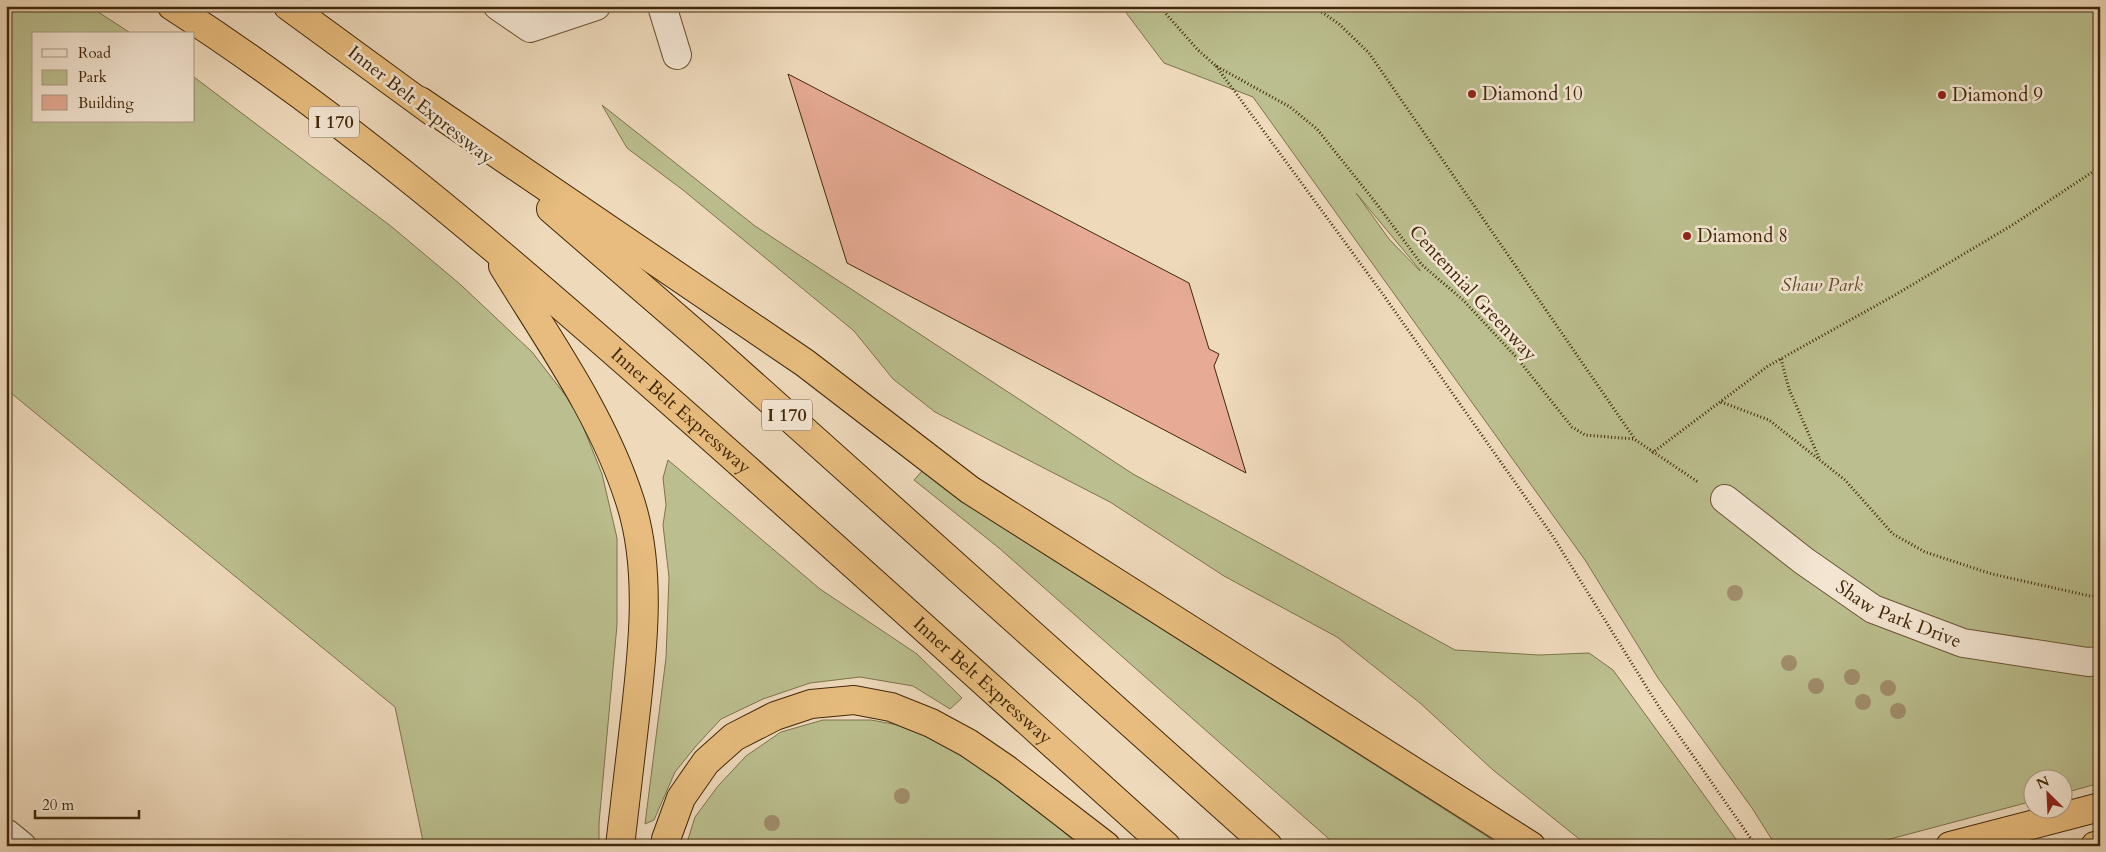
<svg xmlns="http://www.w3.org/2000/svg" width="2106" height="852" font-family="Cardo,serif">
	<rect width="100%" height="100%" fill="#eed9bb"/>
	<filter id="stains"><feTurbulence type="fractalNoise" baseFrequency=".004" numOctaves="4"/><feColorMatrix values="0 0 0 0 .2 0 0 0 0 .09 0 0 0 0 .02 0 0 0 .5 -.17"/></filter>
	<radialGradient id="worn" r=".72"><stop offset=".6" stop-color="#630" stop-opacity="0"/><stop offset="1" stop-color="#630" stop-opacity=".3"/></radialGradient>
	<!-- green -->
	<g fill="#bbbe8e" stroke="#7e734b" fill-rule="evenodd">
		<path d="M6,6h83l43,28h-98v87h160v-44l198,150 69,58 71,67 44,57 26,65 15,64v87l-18,198v23h-175l-29,-139 -389,-318z"/>
		<path d="M1121,6h979v777l-36,10v-13h-30l-1,21 -169,45h-88l-24,-38 -94,-130 -73,-118 -332,-463 -89,-34zM1356,193l64,77v1l-31,-32z"/>
		<path d="M602,105l153,121 378,248 322,176 84,5 50,-2 24,17 128,176h-153l-95,-76 -73,-67 -83,-66 -113,-61 -114,-74 -175,-90 -42,-33 -39,-48 -171,-141 -56,-42z"/>
		<path d="M668,460l152,129 97,65 45,44 -12,11 -37,-23 -53,-9 -50,6 -47,16 -42,20 -25,27 -21,26 -21,48 -9,4 21,-166 3,-81 -6,-52 3,-20 -3,-27z"/>
		<path d="M922,471l68,48 512,327h-165l-338,-298 -85,-68z"/>
		<path d="M823,720h48l44,8 43,21 56,41 66,56h-394l9,-29 23,-31 28,-30 35,-24z"/>
	</g>
	<!-- building -->
	<path fill="#e7ab95" stroke="#412808" d="M788,74l401,209 20,66 10,5 -5,12 32,107 -399,-210z"/>
	<g fill="none" stroke-linecap="round" stroke-linejoin="round">
		<!-- minor casing -->
		<g stroke="#6c5435" stroke-width="30">
			<g id="minor">
				<path d="M498,6l32,22 66,-22"/>
				<path d="M662,6l15,49"/>
				<path id="s1" d="M1725,499l79,62 69,48 90,34 125,19 12,-1"/>
				<path d="M6,833l16,13"/>
			</g>
		</g>
		<!-- highway casing -->
		<g stroke="#412808" stroke-width="30">
			<g id="highway">
				<path id="s2" d="M172,6c172,111 329,246 482,381 172,151 341,305 512,459"/>
				<path d="M288,6l145,106"/>
				<path d="M420,101l385,262 165,127 561,356"/>
				<path d="M551,209l162,140 555,497"/>
				<path d="M503,266c46,75 100,150 127,235 22,67 13,148 5,217 -5,43 -10,85 -15,128"/>
				<path d="M665,846l1,-7 15,-41 25,-36 28,-25 41,-21 36,-12 43,-4 37,7 40,16 37,20 38,26 100,77"/>
				<path d="M1950,846l150,-39"/>
				<path d="M2095,846l5,-1"/>
			</g>
		</g>
		<!-- path -->
		<g stroke="#412808" stroke-width="3" stroke-dasharray="1 2.5" stroke-linecap="butt">
			<path d="M1159,6l39,44 18,16 74,41 27,22 59,74 46,62 41,35 54,58 55,69 13,8 49,4 64,43"/>
			<path d="M1313,6l26,18 30,29 265,385"/>
			<path d="M1216,66l166,227 170,242 107,172 97,139"/>
			<path d="M1781,359l8,30 31,71"/>
			<path d="M1721,402l48,18 76,60 48,54 32,18 67,22 98,22h10"/>
			<path d="M1652,453l116,-87 127,-71 119,-71 86,-57"/>
		</g>
		<!-- minor -->
		<use href="#minor" stroke="#f4e6d3" stroke-width="28"/>
		<!-- highway -->
		<use href="#highway" stroke="#e7bc7e" stroke-width="28"/>
	</g>
	<!-- trees -->
	<g fill="#a08d6b">
		<circle cx="1735" cy="593" r="8"/>
		<circle cx="1789" cy="663" r="8"/>
		<circle cx="1852" cy="677" r="8"/>
		<circle cx="1816" cy="686" r="8"/>
		<circle cx="1888" cy="688" r="8"/>
		<circle cx="1863" cy="702" r="8"/>
		<circle cx="1898" cy="711" r="8"/>
		<circle cx="902" cy="796" r="8"/>
		<circle cx="772" cy="823" r="8"/>
	</g>
	<!-- markers -->
	<g fill="#8f2418" stroke="#f4e6d3" stroke-width="2">
		<circle cx="1472" cy="94" r="5"/>
		<circle cx="1942" cy="95" r="5"/>
		<circle cx="1687" cy="236" r="5"/>
	</g>
	<g text-anchor="middle" dominant-baseline="central" stroke-width="5" stroke-linejoin="round" paint-order="stroke">
		<!-- shield labels -->
		<g fill="#f4e6d3" stroke="#776145" stroke-width="1">
			<rect x="309" y="106.5" width="50" height="31" rx="4"/>
			<rect x="762" y="399.5" width="50" height="31" rx="4"/>
		</g>
		<g font-size="18" font-weight="bold" fill="#412808">
			<text x="334" y="122">I 170</text>
			<text x="787" y="415">I 170</text>
		</g>
		<!-- poi labels -->
		<g font-size="19" fill="#412808" stroke="#f4e6d3" text-anchor="start">
			<text x="1482" y="94">Diamond 10</text>
			<text x="1952" y="95">Diamond 9</text>
			<text x="1697" y="236">Diamond 8</text>
		</g>
		<!-- street labels -->
		<g font-size="19" fill="#412808" stroke="#f4e6d3">
			<text transform="translate(421 105) rotate(38)">Inner Belt Expressway</text>
			<text transform="translate(1473 293) rotate(47)">Centennial Greenway</text>
			<text stroke="none"><textPath href="#s2" startOffset="651">Inner Belt Expressway</textPath></text>
			<text stroke="none"><textPath href="#s1" startOffset="210">Shaw Park Drive</textPath></text>
			<text stroke="none"><textPath href="#s2" startOffset="1056">Inner Belt Expressway</textPath></text>
		</g>
		<!-- park labels -->
		<g font-size="19" font-style="italic" fill="#604e2a" stroke="#f4e6d3">
			<text x="1822" y="285">Shaw Park</text>
		</g>
	</g>
	<!-- margin -->
	<rect width="2106" height="852" fill="none" stroke="#eed9bb" stroke-width="25"/>
	<rect x="8" y="8" width="2091" height="837" fill="none" stroke="#412808" stroke-width="2.5"/>
	<rect x="12" y="12" width="2081" height="827" fill="none" stroke="#412808"/>
	<!-- legend -->
	<rect x="32" y="32" width="162" height="90" fill="#f4e6d3" stroke="#ac9a82"/>
	<rect x="42" y="49" width="25" height="8" fill="#f4e6d3" stroke="#ac9a82"/>
	<text x="78" y="58" font-size="15" fill="#412808">Road</text>
	<rect x="42" y="70" width="25" height="15" fill="#bbbe8e" stroke="#ac9a82"/>
	<text x="78" y="82" font-size="15" fill="#412808">Park</text>
	<rect x="42" y="95" width="25" height="15" fill="#e7ab95" stroke="#ac9a82"/>
	<text x="78" y="108" font-size="15" fill="#412808">Building</text>
	<!-- north arrow -->
	<g transform="translate(2048 794) rotate(336)"><circle r="24" fill="#f4e6d3" stroke="#ac9a82"/>
	<path d="M0-4L9 19L0 12L-9 19Z" fill="#8f2418"/>
	<text y="-8" font-size="14" font-weight="bold" text-anchor="middle" fill="#412808">N</text>
	</g>
	<!-- scale -->
	<path d="M35 810v8h104v-8" fill="none" stroke="#412808" stroke-width="2.5"/>
	<text x="42" y="810" font-size="15" fill="#412808" stroke="#f4e6d3" stroke-width="4" paint-order="stroke">20 m</text>
	<rect width="100%" height="100%" filter="url(#stains)"/>
	<rect width="100%" height="100%" fill="url(#worn)"/>
</svg>
